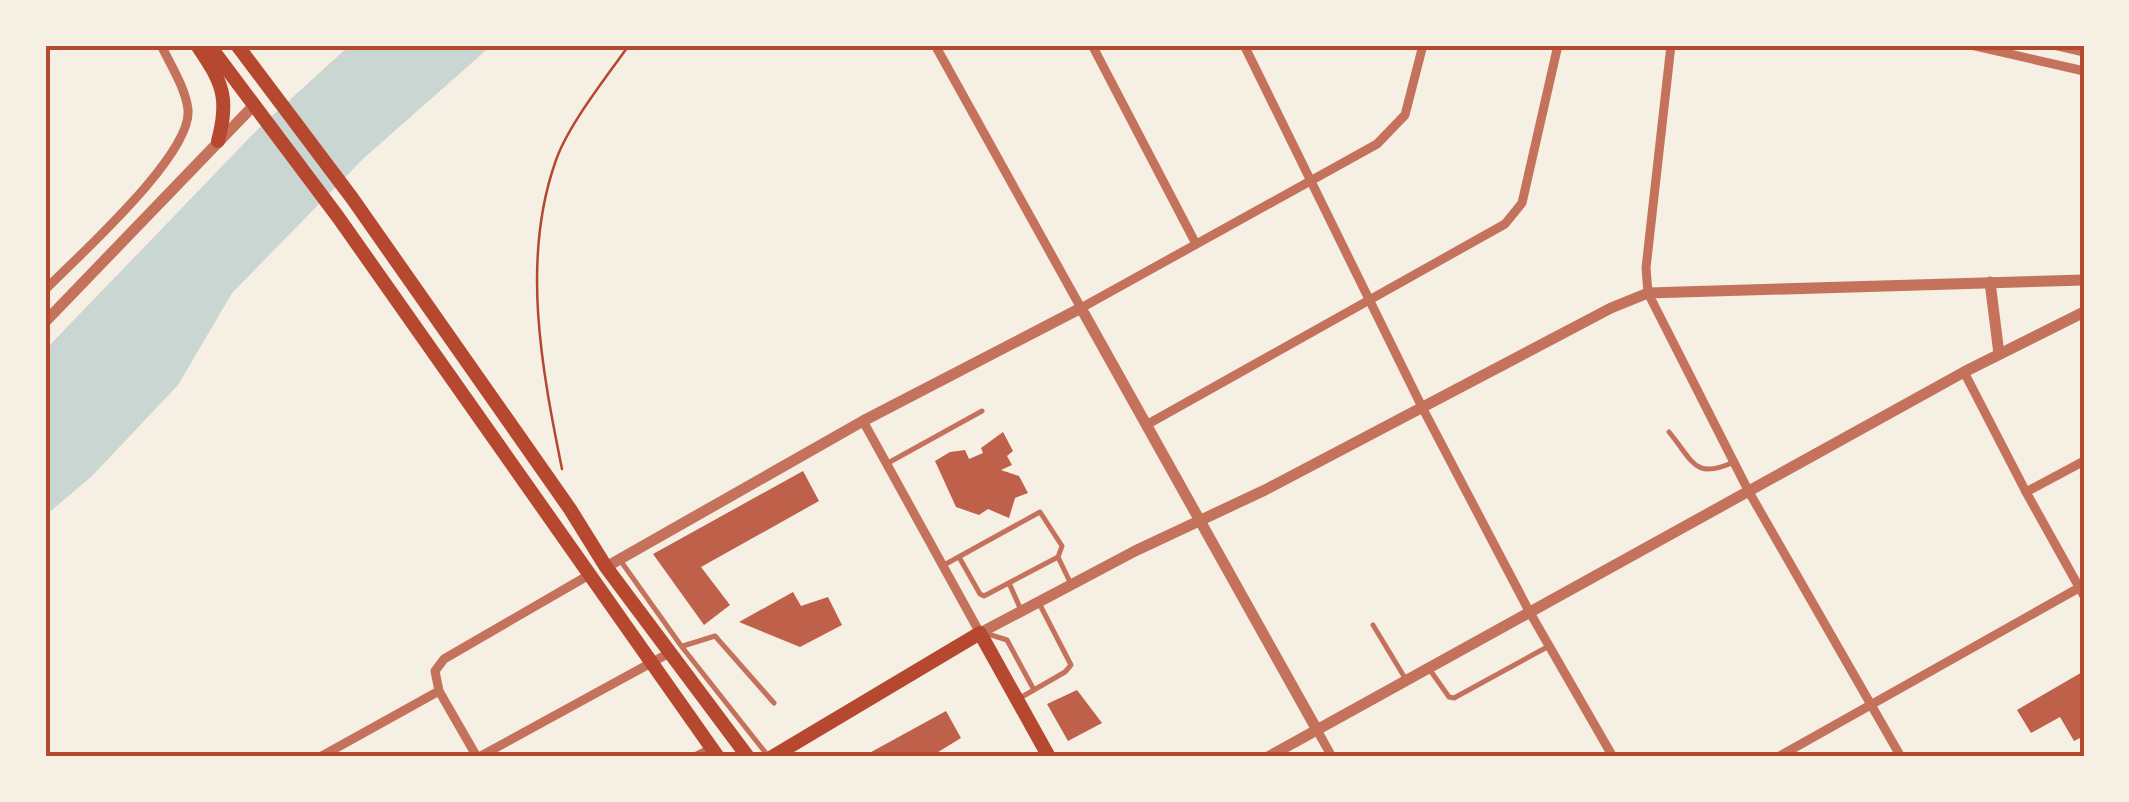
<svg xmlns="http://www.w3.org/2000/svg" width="2129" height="802" font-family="Overpass,sans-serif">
	<rect width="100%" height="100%" fill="#f6efe4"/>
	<!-- water -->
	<path fill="#c9d6d2" d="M350,45h142l-128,113 -132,135 -54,92 -86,91 -47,40v-166l214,-222z"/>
	<!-- building -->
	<g fill="#bf614a">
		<path d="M1003,432l10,19 -6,5 5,9 -11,5 18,6 9,17 -13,5 -6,20 -21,-9 -9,6 -23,-8 -21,-46 15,-9 15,-2 4,9 14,-6 -2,-5z"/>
		<path d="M803,471l16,30 -118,66 29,38 -26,20 -51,-71z"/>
		<path d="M793,592l8,14 27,-9 14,28 -42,22 -61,-25z"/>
		<path d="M2084,671v65l-10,5 -14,-24 -29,16 -14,-23z"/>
		<path d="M1077,690l25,33 -34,18 -21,-37z"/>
		<path d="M946,711l15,27 -31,19h-68z"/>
	</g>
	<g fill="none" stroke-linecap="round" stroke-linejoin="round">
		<!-- path -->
		<path stroke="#b5482f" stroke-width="2.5" d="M562,469c-20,-99 -41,-208 -7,-306 12,-37 51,-85 74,-118"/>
		<!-- service -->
		<g stroke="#c5725c" stroke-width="5">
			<path d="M1669,432c25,30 25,48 65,30"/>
			<path d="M888,463l94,-52"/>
			<path d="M959,557l21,37 4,2 74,-39"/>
			<path d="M620,560l62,87 87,110"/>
			<path d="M944,565l96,-53 22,34 -4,11 12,25"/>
			<path d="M1009,583l12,27"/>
			<path d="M1373,625l32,53"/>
			<path d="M988,634l19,6 27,50"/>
			<path d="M683,646l32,-10 59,67"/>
			<path d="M1430,670l19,27 5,1 95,-52"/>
			<path d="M1020,698l45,-26 6,-7 -31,-60"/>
		</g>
		<!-- minor -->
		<g stroke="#c5725c" stroke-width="9">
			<path d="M935,45l146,263 296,-164 28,-29 18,-70"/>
			<path d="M1092,45l104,199"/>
			<path d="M1244,45l179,364 106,202 84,146"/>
			<path d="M1671,45l-25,223 2,25 101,199 152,265"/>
			<path d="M1971,45l113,26"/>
			<path d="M2054,45l30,7"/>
			<path d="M45,290c33,-34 147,-135 143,-180 -2,-21 -18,-46 -27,-65"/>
			<path d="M1964,372l62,120 58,104"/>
			<path d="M863,421l117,212"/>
			<path d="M1148,424l357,-200 17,-21 36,-158"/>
			<path d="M2026,492l58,-31"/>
			<path d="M439,691l38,66"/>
			<path d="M1317,730l15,27"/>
			<path d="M320,757l119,-66 -4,-20 9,-12 145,-84"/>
			<path d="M479,757l192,-105"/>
			<path d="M695,757l17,-9"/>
			<path d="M1778,757l306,-172"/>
		</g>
		<!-- tertiary -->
		<g stroke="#c5725c" stroke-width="11">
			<path d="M1990,282l9,72"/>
			<path d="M45,322l210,-218"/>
			<path d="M606,567l257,-146 218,-113 236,422"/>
			<path d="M980,633l155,-82 130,-61 346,-182 37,-15 436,-13"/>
			<path d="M1268,757l696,-385 120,-60"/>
		</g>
		<!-- primary -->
		<g stroke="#b5482f" stroke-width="14">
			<path d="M197,45c25,37 33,52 21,96"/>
			<path d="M209,45l129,172 380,540"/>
			<path d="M237,45l115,153 218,311 36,58 142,190"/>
			<path d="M772,757l208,-124 69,124"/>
		</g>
	</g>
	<!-- border -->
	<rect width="2129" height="802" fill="none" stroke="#f6efe4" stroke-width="95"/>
	<rect x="48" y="48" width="2034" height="706" fill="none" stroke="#b5482f" stroke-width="4"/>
</svg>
